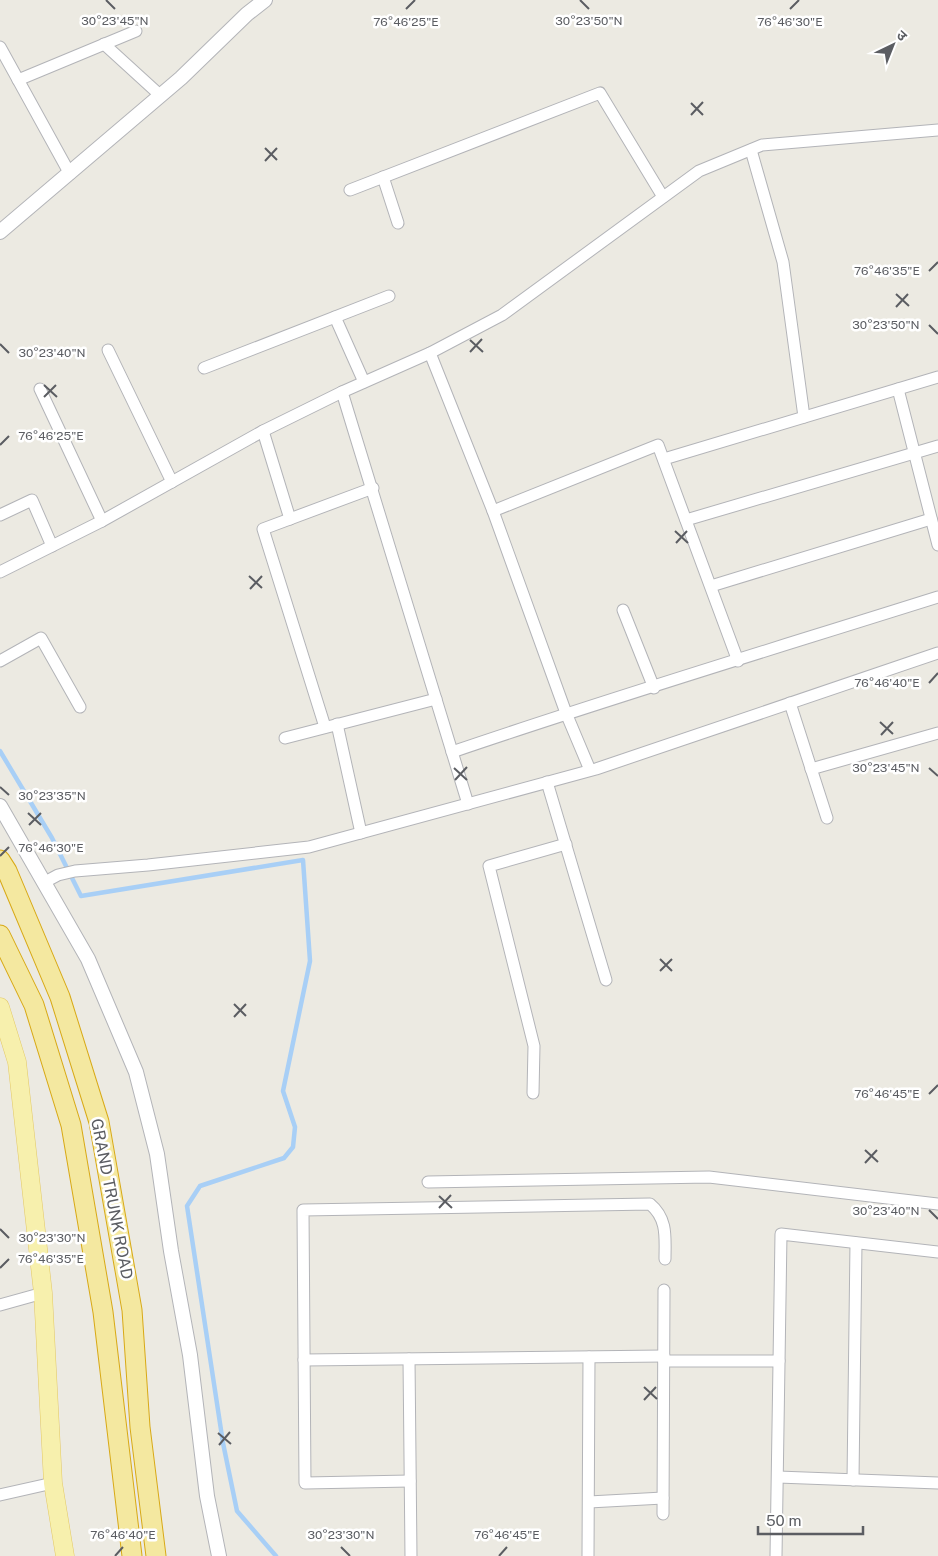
<svg xmlns="http://www.w3.org/2000/svg" width="938" height="1556" font-family="'Public Sans','Noto Sans Devanagari',sans-serif">
	<rect width="100%" height="100%" fill="#eceae2"/>
	<g fill="none" stroke-linecap="round" stroke-linejoin="round">
		<!-- stream -->
		<path stroke="#a8cff6" stroke-width="4.5" d="M0,751l52,87 29,58 222,-36 7,101 -27,130 12,36 -2,20 -9,11 -84,28 -13,20 36,237 14,68 39,45"/>
		<!-- minor casing -->
		<g stroke="#b3b4b8" stroke-width="13">
			<g id="minor">
				<path d="M104,44l57,52"/>
				<path d="M0,47l70,127"/>
				<path d="M18,80l118,-49"/>
				<path d="M751,150l32,112 21,155"/>
				<path d="M383,177l15,46"/>
				<path d="M350,190l250,-97 63,104"/>
				<path d="M335,317l29,65"/>
				<path d="M108,350l64,132"/>
				<path d="M430,353l63,158 73,202 24,57"/>
				<path d="M204,368l185,-72"/>
				<path d="M40,389l62,132"/>
				<path d="M898,389l40,156"/>
				<path d="M342,392l126,412"/>
				<path d="M263,431l27,88"/>
				<path d="M664,459l274,-82"/>
				<path d="M493,511l165,-66 80,216"/>
				<path d="M0,515l32,-15 20,46"/>
				<path d="M686,520l252,-74"/>
				<path d="M0,572l102,-51 161,-90 79,-39 88,-39 72,-38 197,-144 63,-26 176,-15"/>
				<path d="M711,586l220,-67"/>
				<path d="M623,610l31,78"/>
				<path d="M0,661l41,-23 39,69"/>
				<path d="M790,703l37,115"/>
				<path d="M337,724l24,109"/>
				<path d="M325,727l-62,-198 110,-41"/>
				<path d="M285,738l151,-39"/>
				<path d="M452,752c161,-55 324,-104 486,-155"/>
				<path d="M811,769l127,-36"/>
				<path d="M547,782l59,198"/>
				<path d="M45,882l13,-7 17,-4 73,-6 161,-18 287,-78 342,-116"/>
				<path d="M533,1093l1,-47 -45,-180 77,-22"/>
				<path d="M428,1182l281,-5 229,27"/>
				<path d="M0,1305l43,-12"/>
				<path d="M409,1359l2,197"/>
				<path d="M304,1360l360,-4"/>
				<path d="M664,1361h115"/>
				<path d="M778,1477l160,6"/>
				<path d="M853,1480l3,-237"/>
				<path d="M410,1481l-105,2 -2,-273 347,-6c18,15 15,34 15,55"/>
				<path d="M0,1495l53,-12"/>
				<path d="M589,1502l74,-4"/>
				<path d="M663,1514l1,-224"/>
				<path d="M588,1556l1,-199"/>
				<path d="M776,1556l5,-322 157,18"/>
			</g>
		</g>
		<!-- tertiary casing -->
		<g stroke="#b3b4b8" stroke-width="16">
			<g id="tertiary">
				<path d="M0,232l181,-154 66,-64 18,-14"/>
				<path d="M0,806l88,153 48,113 21,82 14,97 19,104 17,141 12,60"/>
			</g>
		</g>
		<!-- primary casing -->
		<g stroke="#e3c864" stroke-width="19">
			<path id="primary" d="M0,1007l17,55 26,231 10,190 12,73"/>
		</g>
		<!-- trunk casing -->
		<g stroke="#d8a916" stroke-width="21">
			<g id="trunk">
				<path d="M0,860l7,11 53,126 39,125 33,188 8,117 16,129"/>
				<path d="M0,935l34,70 37,120 32,187 29,244"/>
			</g>
		</g>
		<!-- minor -->
		<use href="#minor" stroke="#fff" stroke-width="11"/>
		<!-- tertiary -->
		<use href="#tertiary" stroke="#fff" stroke-width="14"/>
		<!-- primary -->
		<use href="#primary" stroke="#f7f0ad" stroke-width="18"/>
		<!-- trunk -->
		<use href="#trunk" stroke="#f4e8a0" stroke-width="19"/>
	</g>
	<!-- ticks -->
	<path fill="none" stroke="#5b5d62" stroke-width="2" d="M106,0l9,9M580,0l9,9M406,9l9,-9M790,9l9,-9M691,103l12,12M691,115l12,-13M265,148l12,12M265,161l12,-13M929,271l9,-9M896,294l13,12M896,307l12,-13M929,325l9,9M470,340l13,12M0,344l9,9M470,352l12,-13M44,385l13,12M44,397l12,-12M0,445l9,-9M675,531l13,12M676,543l11,-12M249,576l13,12M250,589l12,-13M929,683l9,-10M880,722l13,12M881,735l12,-13M454,768l13,12M929,768l9,8M455,780l12,-13M0,787l9,8M28,813l13,12M29,825l12,-12M0,856l9,-9M660,959l12,12M660,971l12,-12M234,1004l12,12M234,1017l12,-13M929,1094l9,-9M865,1150l13,12M865,1163l12,-13M439,1196l13,12M439,1208l12,-13M929,1210l9,9M0,1229l9,9M0,1268l9,-9M644,1387l13,12M644,1400l12,-13M218,1433l13,11M219,1445l11,-13M341,1547l9,9M115,1556l8,-9M499,1556l8,-9"/>
	<g text-anchor="middle" dominant-baseline="central" stroke-width="5" stroke-linejoin="round" paint-order="stroke">
		<!-- street labels -->
		<g font-size="16" fill="#5b5d62" stroke="#fff">
			<text transform="translate(112 1199) rotate(79)">GRAND TRUNK ROAD</text>
		</g>
	</g>
	<g font-size="12" text-anchor="middle" fill="#5b5d62" stroke="#fff" stroke-width="5" stroke-linejoin="round" paint-order="stroke">
		<text x="115" y="25">30°23'45"N</text>
		<text x="589" y="25">30°23'50"N</text>
		<text x="406" y="26">76°46'25"E</text>
		<text x="790" y="26">76°46'30"E</text>
		<text x="887" y="275">76°46'35"E</text>
		<text x="886" y="329">30°23'50"N</text>
		<text x="52" y="357">30°23'40"N</text>
		<text x="51" y="440">76°46'25"E</text>
		<text x="887" y="687">76°46'40"E</text>
		<text x="886" y="772">30°23'45"N</text>
		<text x="52" y="800">30°23'35"N</text>
		<text x="51" y="852">76°46'30"E</text>
		<text x="887" y="1098">76°46'45"E</text>
		<text x="886" y="1215">30°23'40"N</text>
		<text x="52" y="1242">30°23'30"N</text>
		<text x="51" y="1263">76°46'35"E</text>
		<text x="123" y="1539">76°46'40"E</text>
		<text x="507" y="1539">76°46'45"E</text>
		<text x="341" y="1539">30°23'30"N</text>
	</g>
	<!-- north arrow -->
	<g transform="translate(893 45) rotate(43)" stroke="#ffffff" stroke-width="4" paint-order="stroke">
	<path d="M0-4L9 19L0 12L-9 19Z" fill="#5b5d62"/>
	<text y="-8" font-size="14" font-weight="bold" text-anchor="middle" fill="#5b5d62">उ</text>
	</g>
	<!-- scale -->
	<path d="M758 1526v8h105v-8" fill="none" stroke="#5b5d62" stroke-width="2.5"/>
	<text x="766" y="1526" font-size="15" fill="#5b5d62" stroke="#ffffff" stroke-width="4" paint-order="stroke">50 m</text>
</svg>
